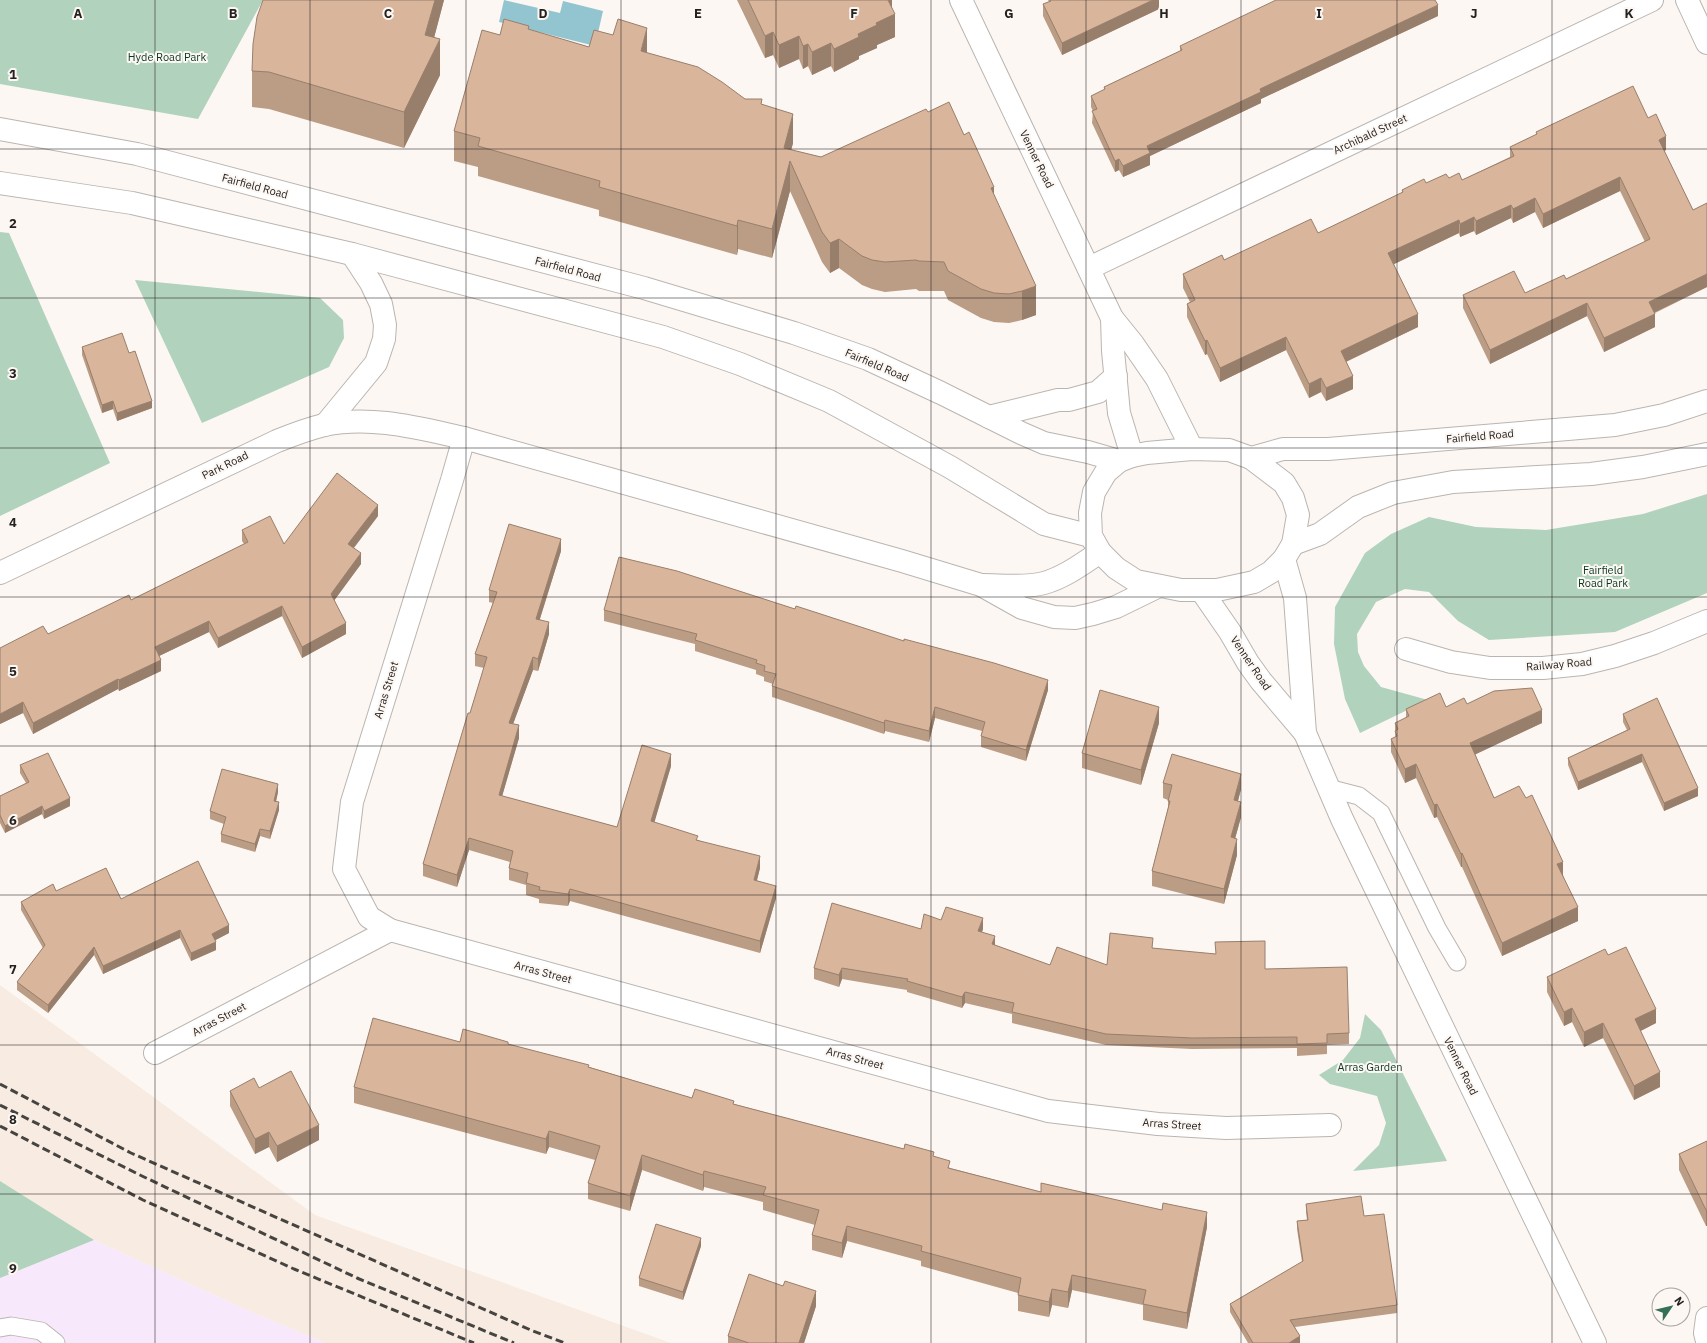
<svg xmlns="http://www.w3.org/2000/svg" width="1707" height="1343" font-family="'IBM Plex Sans',sans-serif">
	<rect width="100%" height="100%" fill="#fdf7f3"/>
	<!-- built -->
	<path fill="#f8ebe2" d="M0,985l315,230 356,128h-346l-85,-36 -146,-67 -94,-59z"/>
	<!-- education -->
	<path fill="#f8e8fb" d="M94,1240l146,67 85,36h-325v-65z"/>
	<!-- green -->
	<g fill="#b1d2bc">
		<path d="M0,0h263l-65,119 -198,-35z"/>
		<path d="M0,232l9,1 101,230 -110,53z"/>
		<path d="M135,280l185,18 23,22 1,18 -15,29 -127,56z"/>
		<path d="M1707,494v99l-92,39 -126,8 -31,-19 -29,-29 -24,-3 -29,13 -19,32 1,18 6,14 17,21 47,13 -68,33 -15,-34 -11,-55 1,-37 30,-54 26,-19 38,-17 47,10 70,3 97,-16z"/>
		<path d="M1365,1014l16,16 66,131 -94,10 26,-26 7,-22 -9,-27 -47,-12 -11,-9 24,-15 17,-22z"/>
		<path d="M0,1181l94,59 -94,38z"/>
	</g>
	<!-- water -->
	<path fill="#93c5d1" d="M504,0l56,13 3,-12 40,10 -8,35 -96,-24z"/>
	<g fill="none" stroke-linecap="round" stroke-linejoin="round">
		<!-- service casing -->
		<g stroke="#bbb5b1" stroke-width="19">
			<g id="service">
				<path d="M1328,788l31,8 22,17 56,115 20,34"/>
				<path d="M0,1328l11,-2 30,5 15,12"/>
			</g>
		</g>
		<!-- minor casing -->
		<g stroke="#bbb5b1" stroke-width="24">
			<g id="minor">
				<path d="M961,0l151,318 21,26 24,35 35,70"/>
				<path d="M1687,0l20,43"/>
				<path d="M1089,268l563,-268"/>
				<path d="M1112,318l1,33 6,62 13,43"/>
				<path d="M464,438l-12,42 -100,322 -8,67 25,48 21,13 658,181 110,13 68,4 104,-3"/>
				<path d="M1406,649l45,13 39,6h53l39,-4 33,-8 39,-13 53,-22"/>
				<path d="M155,1053l235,-123"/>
				<path d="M1707,1318l-2,15 2,8"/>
			</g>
		</g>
		<!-- tertiary casing -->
		<g stroke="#bbb5b1" stroke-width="24">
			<g id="tertiary">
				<path d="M325,425l51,-62 8,-24 1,-14 -4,-21 -10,-21 -19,-29"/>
				<path d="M1284,559l11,39 10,135"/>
				<path d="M0,573l277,-132c15,-6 31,-12 47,-16 47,-10 94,3 140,13l438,123 79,24 41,23 32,9 21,1 18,-4 23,-7 43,-21"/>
				<path d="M982,585c19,0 43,3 62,-2 21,-6 38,-19 56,-31"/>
				<path d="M1201,590l29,42 18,31 13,18 44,52 37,86 253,524"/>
			</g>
		</g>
		<!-- secondary casing -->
		<g stroke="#bbb5b1" stroke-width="24">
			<g id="secondary">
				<path d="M0,129l137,25 507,134 150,45 74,26 73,34 80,40 23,10 44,9 31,9"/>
				<path d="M0,183l132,20 52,12 168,39 311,83 77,27 89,37 121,66 94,57 47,12"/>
				<path d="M989,417l69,-17h11l29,-8 18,-16"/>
				<path d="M1192,449l37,1 22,8 33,25 9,15 5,17 -5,29 -9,15 -13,13 -17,10 -37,8h-36l-45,-9 -20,-13 -16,-16 -9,-16 -1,-23 4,-21 12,-20 13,-11 13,-5 15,-3z"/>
				<path d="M1251,458l32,-9h45l287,-24 49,-10 43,-14"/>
				<path d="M1293,544l27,-10 38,-27 35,-14 60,-11 138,-8 52,-7 64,-13"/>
			</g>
		</g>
		<!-- service -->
		<use href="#service" stroke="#fff" stroke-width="17"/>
		<!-- minor -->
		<use href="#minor" stroke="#fff" stroke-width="22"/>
		<!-- tertiary -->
		<use href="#tertiary" stroke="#fff" stroke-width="22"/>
		<!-- secondary -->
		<use href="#secondary" stroke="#fff" stroke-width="22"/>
		<!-- rail -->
		<g stroke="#464441" stroke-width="3" stroke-dasharray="8 4" stroke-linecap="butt">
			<path d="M0,1084l131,69 402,178 32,12"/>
			<path d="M0,1105l142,71 215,102 157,65"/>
			<path d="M0,1126l143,74 151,69 180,74"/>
		</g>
	</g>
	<!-- wall -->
	<g fill="#bb9c85">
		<path d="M263,0h181l-10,38 6,37 -36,73 -135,-39 -17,-2v-36z"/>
		<path d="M737,0h155v8l3,29 -18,8v3l-18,8v3l-25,13 -3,-6 -19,9 -4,-9 -5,3 -4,-10 -20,9 -6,-13 -8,3z"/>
		<path d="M1048,0h111v9l-97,46 -19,-39v-12l6,-2z"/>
		<path d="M1438,16l-177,83v4l-111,53v9l-27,12 -4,-7 -4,2 -23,-49 1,-12 -2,-4v-11l13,-6v-3l76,-36v-5z"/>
		<path d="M529,30l60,17 58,6 98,46 17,6 31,38 -2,7 30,7 107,-45 36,23 30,60 42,120 -14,5 -13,3 -15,-1 -13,-4 -33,-18 -4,-9h-25l-3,-2 -31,3 -13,-3 -10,-4 -23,-17 -9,5 -8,-11 -32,-71 -18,67 -34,-9 -1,6 -138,-39v-6l-121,-34v-9l-24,-6v-30l46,-96z"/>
		<path d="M1648,118l18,32 -2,1 29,59 14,-7v84l-52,26v14l-51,25 -17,-36 -97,48 -27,-56v-13l62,-2 41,-14 79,-37 -25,-51 -77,37 -8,-16 -22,11 -2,-5 -35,17 -2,-4 -14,6 -1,-4 -65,31 24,63 -72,35 7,27 -27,12 -5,-9 -12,6 -23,-48 -66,32 -13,-28 -2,1 -18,-38v-13l3,-2 -7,-14v-14l41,-14 94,-27 84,-40v-3l24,-7 23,-5 13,2 48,-23v-10l26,-12v-3z"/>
		<path d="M82,347l47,6 23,55 -35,13 -4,-12 -11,4 -20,-58z"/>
		<path d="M378,516l-24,32 7,16 -27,36 12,34 -44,24 -20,-42 -64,32 -9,-16 -50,24 2,15 -42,20 -1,-2 -85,45 -10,-21 -23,11 48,-90 83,-34 113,-56 -2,-3v-11l42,14z"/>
		<path d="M561,551l-21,68 9,15 -11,37 -5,-1 -20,54 6,14 -17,58 115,31 54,-61 -17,56 44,18 62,28 -3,12 19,18 -16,55 -190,-52 -2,5 -29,-3v-4l-13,-4v-10l-17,-5v-12l1,-6 -41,-12 -12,37 -34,-11v-12l61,-196 -9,-2v-12l18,-51 -4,-1v-12z"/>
		<path d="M604,610l444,80 -22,71 -45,-14v-11l1,-5 -47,-13 -6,24 -44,-11 -1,3 -112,-37v-11l1,-2 -9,-3v-4l-8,-3v-4l-61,-19v-7l-91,-23z"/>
		<path d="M1467,704l75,19 -67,31 19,44 69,77 15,46 -76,35 -40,-89h-1l-24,-50 -3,1 -18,-40 -11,5 -14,-31v-13l4,-2v-14l11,-5v-9l40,-2z"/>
		<path d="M1623,714l75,82 -34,15 -22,-49 -64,28 -10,-25v-7l59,-28 -4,-8z"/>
		<path d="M1159,723l-18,62 -59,-17v-15z"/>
		<path d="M20,765l50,41 -26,13 -2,-5 -37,19 -5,-10v-27l26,-13 -6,-10z"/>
		<path d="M1163,783l78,6 -3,12 3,16 -6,22 2,16 -13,49 -72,-18v-15l16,-63v-8l-5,-2z"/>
		<path d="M278,792l-2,10 3,8 -9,29 -10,-3 -5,16 -34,-10v-8l3,-10 -14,-5v-8z"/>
		<path d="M56,891l65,8 108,34 -14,7 1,10 -25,11 -11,-23 -77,36 -9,-19 -46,58 -31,-23v-8l26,-34 -22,-38v-8z"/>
		<path d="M941,920l42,9 -1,3 13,13 55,20h57l46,-17 112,21 84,64v11l-22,1v9l-30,2v-8l-105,1 -86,-4 -94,-22v-9l-47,-11 -3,5 -55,-16v-2l-65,-11 -3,8 -25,-8v-11l107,-39z"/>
		<path d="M1608,955l48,68 -16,8 20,56 -26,13 -31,-62 -19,9 -12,-25 -8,4 -17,-34v-15z"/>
		<path d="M508,1044l81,23 103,31 42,6 170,45 30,7 16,12 91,24 166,35 -20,102 -44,-9v-15l-71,-15 -4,18 -16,-3 -3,12 -31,-6v-18l-97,-27v-5l-74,-20 -5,17 -30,-8v-15l3,-10 -52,-15v-8l-59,-15 -1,4 -61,-21 -12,41 -42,-12v-16l7,-23 -46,-13 -3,7 -192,-51v-16z"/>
		<path d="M259,1088l60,52 -42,22 -8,-15 -14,7 -25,-48v-15z"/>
		<path d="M1707,1141v85h-1l-27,-56v-16z"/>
		<path d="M1306,1204l58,12 33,89v8l-102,14 5,16h-52l-18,-31v-8l72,-42 -5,-33v-8l10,-1 -1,-8z"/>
		<path d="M701,1246l-18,54 -44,-14v-8z"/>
		<path d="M816,1306l-12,37h-76v-7z"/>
	</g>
	<!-- shaded-wall -->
	<g fill="#987f6c">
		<path d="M435,0h9l-18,68 14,-29v36l-36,73v-36z"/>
		<path d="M886,0h6v14z"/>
		<path d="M1153,0h6v9l-97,46v-12z"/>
		<path d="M1438,5v11l-177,83v4l-111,53v9l-27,12v-11l24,-20 113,-57z"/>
		<path d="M895,14v23l-18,8v3l-18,8v3l-25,13v-23l42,-26z"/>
		<path d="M647,28v29l-6,-6z"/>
		<path d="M773,32v23l-8,3v-22z"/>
		<path d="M799,36v23l-20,9v-23z"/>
		<path d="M831,43v23l-19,9v-23z"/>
		<path d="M808,44v22l-5,3v-23z"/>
		<path d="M793,114v29l-9,35v-30z"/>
		<path d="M1666,136v14l-7,4v-14z"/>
		<path d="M1119,159v11l-4,2v-11z"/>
		<path d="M790,161v30l-18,67v-29z"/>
		<path d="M1620,177v14l-77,37v-14z"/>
		<path d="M994,187v29l-3,-28z"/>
		<path d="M1535,198v14l-22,11v-14z"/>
		<path d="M1511,205v13l-35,17v-14z"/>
		<path d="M1474,217v14l-14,6v-13z"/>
		<path d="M738,220v29l-1,6v-29z"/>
		<path d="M1459,220v13l-71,34v-14z"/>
		<path d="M839,239v29l-9,5v-30z"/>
		<path d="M1707,274v13l-58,28v-13z"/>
		<path d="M1036,286v29l-14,5v-29z"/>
		<path d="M1587,303v13l-97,48v-14z"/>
		<path d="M1418,314v13l-77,37v-13z"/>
		<path d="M1655,314v13l-51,25v-14z"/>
		<path d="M1286,337v13l-66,32v-14z"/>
		<path d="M1207,340v14l-2,1v-14z"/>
		<path d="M1353,376v13l-27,12v-13z"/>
		<path d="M1321,378v14l-12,6v-14z"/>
		<path d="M113,401v8l-11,4v-8z"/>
		<path d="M152,401v7l-35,13v-8z"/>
		<path d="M378,505v11l-30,39v-11z"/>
		<path d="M561,539v12l-25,80v-12z"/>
		<path d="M361,553v11l-30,41v-11z"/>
		<path d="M282,606v10l-64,32v-10z"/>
		<path d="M209,621v11l-54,26v-11z"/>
		<path d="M549,622v12l-11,37v-12z"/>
		<path d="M346,623v11l-44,24v-11z"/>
		<path d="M533,657v13l-24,65v-12z"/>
		<path d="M161,660v11l-42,20v-11z"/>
		<path d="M118,679v10l-85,45v-11z"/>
		<path d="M1048,680v10l-22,71v-11z"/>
		<path d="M23,702v11l-23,11v-10z"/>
		<path d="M935,707v11l-6,24v-11z"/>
		<path d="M1159,707v16l-18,62v-15z"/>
		<path d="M1542,710v13l-72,34v-14z"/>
		<path d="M885,720v11l-1,3v-11z"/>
		<path d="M519,725v13l-20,69v-12z"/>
		<path d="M671,754v12l-20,68v-13z"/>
		<path d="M1642,754v8l-64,28v-8z"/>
		<path d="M1416,764v14l-11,5v-14z"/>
		<path d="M1241,774v15l-7,27v-16z"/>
		<path d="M278,784v8l-4,17v-8z"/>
		<path d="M1698,788v8l-34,15v-8z"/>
		<path d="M70,798v8l-26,13v-8z"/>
		<path d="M279,802v8l-9,29v-8z"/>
		<path d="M1241,802v15l-10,36v-16z"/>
		<path d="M1437,804v13l-3,1v-13z"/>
		<path d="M42,806v8l-37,19v-7z"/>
		<path d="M260,829v7l-5,16v-8z"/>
		<path d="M469,838v12l-12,37v-12z"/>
		<path d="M1237,839v16l-13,49v-15z"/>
		<path d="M1462,853v14h-1v-13z"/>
		<path d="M760,856v12l-6,24v-12z"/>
		<path d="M1563,862v13l-6,3v-14z"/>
		<path d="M776,886v12l-16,55v-12z"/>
		<path d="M570,889v12l-2,5v-12z"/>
		<path d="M1578,907v14l-76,35v-13z"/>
		<path d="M983,918v11l-5,13v-11z"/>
		<path d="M229,925v8l-17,9v-8z"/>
		<path d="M180,930v8l-77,36v-8z"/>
		<path d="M995,936v11l-3,-3z"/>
		<path d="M216,942v8l-25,11v-8z"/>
		<path d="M94,947v8l-46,58v-8z"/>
		<path d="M842,968v11l-3,8v-12z"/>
		<path d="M965,992v11l-3,5v-11z"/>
		<path d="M1572,1008v14l-8,4v-14z"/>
		<path d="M1656,1009v14l-21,11v-15z"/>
		<path d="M1603,1023v15l-19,9v-15z"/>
		<path d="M1660,1072v15l-26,13v-14z"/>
		<path d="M319,1125v15l-42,22v-16z"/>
		<path d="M549,1131v16l-3,7v-15z"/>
		<path d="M269,1132v15l-14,7v-15z"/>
		<path d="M642,1155v15l-12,41v-15z"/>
		<path d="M704,1171v16l-1,4v-16z"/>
		<rect x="1706" y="1210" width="1" height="16"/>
		<path d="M1207,1212v15l-20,102v-16z"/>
		<path d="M847,1226v15l-5,17v-15z"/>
		<path d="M701,1238v8l-18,54v-8z"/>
		<path d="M1072,1275v15l-4,18v-16z"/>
		<path d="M1052,1289v16l-3,12v-15z"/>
		<path d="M816,1291v15l-12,37h-5z"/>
		<path d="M1300,1336v7h-11z"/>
	</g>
	<!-- building -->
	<g fill="#d9b59b" stroke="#987f6c">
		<path d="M263,0h172l-10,35 15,4 -36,73 -135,-40 -17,-1 1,-27 4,-27z"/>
		<path d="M748,0h140l7,14 -19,9 1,2 -19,9 1,3 -25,12 -3,-6 -19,9 -4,-8 -5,2 -4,-10 -20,9 -6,-13 -8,4z"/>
		<path d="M1050,0h103l-91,43 -19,-39 8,-3z"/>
		<path d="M1276,0h159l3,5 -178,84 1,3 -114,54 3,7 -27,13 -4,-7 -4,2 -23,-50 5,-2 -6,-13 14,-7 -1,-2 78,-37 -2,-4z"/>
		<path d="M504,19l25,7 -1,3 61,18 5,-17 19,5 5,-16 29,9 -6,23 57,16 24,15 23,17h17l-1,5 32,10 -9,34 37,9 105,-48 2,3 21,-10 15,33 5,-3 25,55 -3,1 45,98 -14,5 -13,3 -15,-1 -13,-4 -33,-18 -4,-9 -25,-1 -3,-1 -31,2 -13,-2 -10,-4 -23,-17 -9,4 -8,-11 -32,-71 -18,68 -34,-9 -1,6 -138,-39 1,-6 -122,-35 2,-8 -26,-7 28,-101 18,5z"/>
		<path d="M1633,86l15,32 8,-4 10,22 -7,4 34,70 14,-7v71l-58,28 6,12 -51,24 -17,-35 -97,47 -27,-55 51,-24 11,22 39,-18 2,4 84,-40 -30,-62 -77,37 -8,-16 -22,11 -2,-4 -35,16 -2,-4 -14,7 -1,-4 -71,33 30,61 -77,37 12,25 -27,12 -5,-10 -12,6 -23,-47 -66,31 -13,-28 -2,1 -18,-37 8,-4 -12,-26 39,-19 2,5 87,-41 7,14 85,-41 -1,-2 22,-11 2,4 20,-9 3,4 10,-5 3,7 52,-24 -4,-9 27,-13 -1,-2z"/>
		<path d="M122,333l7,20 6,-2 17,50 -35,12 -4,-12 -11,4 -20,-58z"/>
		<path d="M337,473l41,32 -30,39 13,9 -30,41 15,29 -44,24 -20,-41 -64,32 -9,-17 -54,26 6,13 -42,20 -1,-1 -85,44 -10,-21 -23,12v-66l43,-22 5,8 81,-39 2,5 117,-58 -6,-12 28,-14 14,28z"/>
		<path d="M509,524l52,15 -25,80 13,3 -11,37 -5,-2 -24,66 10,2 -20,70 118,32 25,-82 29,9 -20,67 47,15 -2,4 64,16 -6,24 22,6 -16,55 -190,-52 -2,5 -29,-4 1,-3 -14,-4 2,-10 -19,-5 4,-17 -44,-13 -12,37 -34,-11 45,-151h2l17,-56 -12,-3 22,-62 -8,-2z"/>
		<path d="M619,557l58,14 118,38 1,-3 108,35v-2l90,24 54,17 -22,70 -45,-14 4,-14 -50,-15 -6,24 -44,-11 -1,3 -112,-37 4,-12 -12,-3 1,-5 -9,-3 1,-3 -62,-20 2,-6 -93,-24z"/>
		<path d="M1532,688l10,22 -72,33 24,55 25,-12 7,12 6,-3 31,67 -6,2 21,43 -76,36 -40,-90 -1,1 -24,-50 -3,1 -18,-41 -11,5 -14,-30 6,-3 -2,-5 3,-2 -3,-6 14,-7 -3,-7 34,-16 6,14 18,-9 3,6 27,-13z"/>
		<path d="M1100,690l59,17 -18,63 -59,-17z"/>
		<path d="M1657,698l41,90 -34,15 -22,-49 -64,28 -10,-24 62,-29 -7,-15z"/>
		<path d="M48,753l22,45 -26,13 -2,-5 -37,20 -5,-11v-19l29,-14 -9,-17z"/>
		<path d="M1172,754l69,20 -7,26 7,2 -10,35 6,2 -13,50 -72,-18 18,-70h-2l4,-16 -9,-2z"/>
		<path d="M222,769l56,15 -4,17 5,1 -9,29 -10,-2 -5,15 -34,-10 5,-17 -16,-6z"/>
		<path d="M198,861l31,64 -17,9 4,8 -25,11 -11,-23 -77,36 -9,-19 -46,58 -31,-23 28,-37 -24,-43 32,-18 3,7 50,-23 15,31z"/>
		<path d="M832,903l89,26 3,-15 17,6 5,-13 37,11 -5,13 17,5 -3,8 58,21 7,-18 50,18 3,-32 43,5 -1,10 64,6 -1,-12 50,-1v28l82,-2 2,66 -22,1v9l-30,1v-7l-105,1 -86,-4 -94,-22 2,-9 -49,-11 -3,5 -55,-16 1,-2 -66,-11 -3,7 -25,-7z"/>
		<path d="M1626,947l30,62 -21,10 25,53 -26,14 -31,-63 -19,9 -12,-24 -8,4 -17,-35 58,-28 3,6z"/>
		<path d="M373,1018l87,24 3,-13 45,13v2l81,21 -1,2 104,31 3,-9 39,12 -1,3 171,45 1,-5 29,8 -1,4 17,5 -2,7 93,24v-9l121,27 1,-7 44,9 -20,101 -44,-9 3,-14 -74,-15 -4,17 -16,-3 -3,13 -31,-7 3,-17 -100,-27 1,-5 -75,-20 -5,17 -30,-8 7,-25 -56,-15 3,-8 -62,-16 -1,4 -61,-20 -12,41 -42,-13 12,-37 -51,-15 -3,8 -192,-52z"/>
		<path d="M291,1071l28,54 -42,21 -8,-14 -14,7 -25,-48 24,-13 5,10z"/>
		<path d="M1707,1141v69h-1l-27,-56z"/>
		<path d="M1361,1196l3,20 20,-2 13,91 -107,15 10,16 -11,7h-36l-23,-39 73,-43 -6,-40 11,-1 -2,-16z"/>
		<path d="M656,1224l45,14 -18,54 -44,-14z"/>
		<path d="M749,1274l34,12 2,-5 31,10 -17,52h-50l-21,-7z"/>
	</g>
	<!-- grid -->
	<path fill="none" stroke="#242220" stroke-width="1" stroke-opacity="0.55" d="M155,0v1343M310,0v1343M466,0v1343M621,0v1343M776,0v1343M931,0v1343M1086,0v1343M1241,0v1343M1397,0v1343M1552,0v1343M0,149h1707M0,298h1707M0,448h1707M0,597h1707M0,746h1707M0,895h1707M0,1045h1707M0,1194h1707"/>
	<g text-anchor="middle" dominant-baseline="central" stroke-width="4" stroke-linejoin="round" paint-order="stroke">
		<!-- park labels -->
		<g font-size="11" fill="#063820" stroke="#fdf7f3">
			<text x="167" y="57">Hyde Road Park</text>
			<text x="1603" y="570">Fairfield<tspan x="1603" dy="13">Road Park</tspan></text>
			<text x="1370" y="1067">Arras Garden</text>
		</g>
		<!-- street labels -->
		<g font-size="11" fill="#242220" stroke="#fdf7f3">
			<text transform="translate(1370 134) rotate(-25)">Archibald Street</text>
			<text transform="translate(1037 159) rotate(64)">Venner Road</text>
			<text transform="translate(255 186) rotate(15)">Fairfield Road</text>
			<text transform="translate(568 269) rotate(15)">Fairfield Road</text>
			<text transform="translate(877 365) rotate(23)">Fairfield Road</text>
			<text transform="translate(1480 436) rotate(-5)">Fairfield Road</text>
			<text transform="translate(225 465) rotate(-26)">Park Road</text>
			<text transform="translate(1251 663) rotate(56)">Venner Road</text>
			<text transform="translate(1559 664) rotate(-5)">Railway Road</text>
			<text transform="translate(386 690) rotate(-73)">Arras Street</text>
			<text transform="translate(543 972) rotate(15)">Arras Street</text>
			<text transform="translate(219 1019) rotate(-28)">Arras Street</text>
			<text transform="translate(855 1058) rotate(15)">Arras Street</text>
			<text transform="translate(1461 1066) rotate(64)">Venner Road</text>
			<text transform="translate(1172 1124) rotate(4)">Arras Street</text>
		</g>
	</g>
	<g font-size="13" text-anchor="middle" font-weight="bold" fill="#242220" stroke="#fdf7f3" stroke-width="4" stroke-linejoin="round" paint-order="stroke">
		<text x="78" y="18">A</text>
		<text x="233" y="18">B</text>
		<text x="388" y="18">C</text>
		<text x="543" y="18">D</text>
		<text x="698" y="18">E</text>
		<text x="854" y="18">F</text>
		<text x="1009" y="18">G</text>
		<text x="1164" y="18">H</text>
		<text x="1319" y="18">I</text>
		<text x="1474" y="18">J</text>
		<text x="1629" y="18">K</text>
		<text x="13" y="79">1</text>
		<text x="13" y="228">2</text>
		<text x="13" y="378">3</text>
		<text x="13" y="527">4</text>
		<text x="13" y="676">5</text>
		<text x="13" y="825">6</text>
		<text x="13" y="974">7</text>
		<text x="13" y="1124">8</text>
		<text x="13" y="1273">9</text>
	</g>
	<!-- north arrow -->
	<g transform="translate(1671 1307) rotate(55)"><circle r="19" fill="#fdf7f3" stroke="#a6a29f"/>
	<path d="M0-3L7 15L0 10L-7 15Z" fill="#356f59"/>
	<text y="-6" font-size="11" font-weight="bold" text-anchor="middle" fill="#242220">N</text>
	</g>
</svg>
